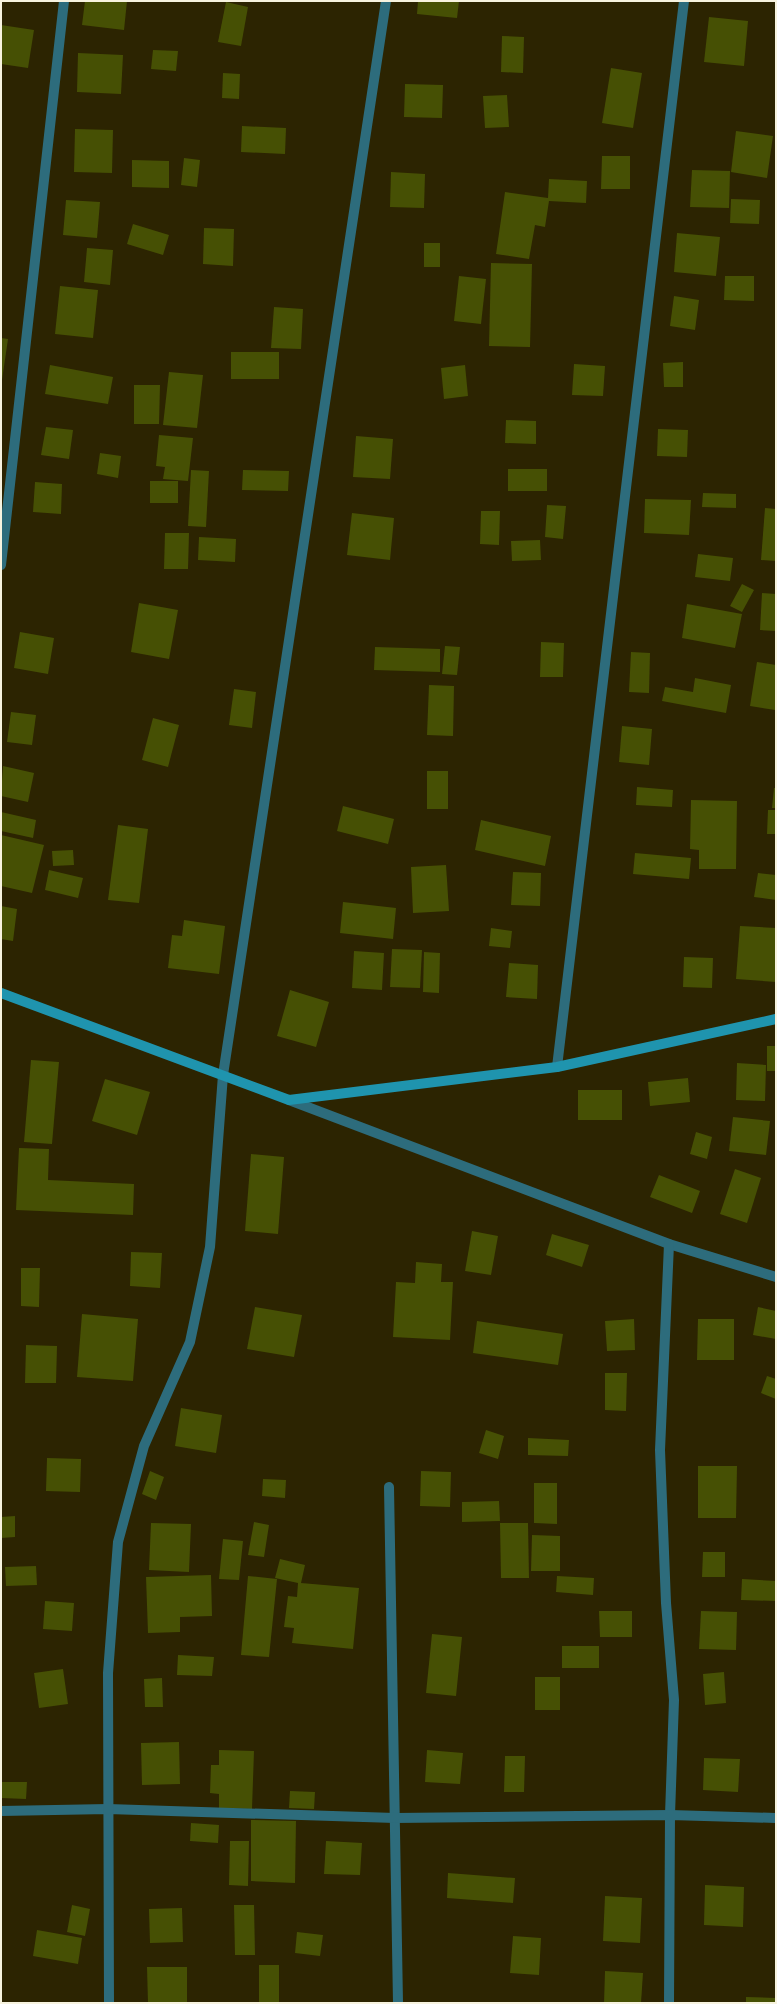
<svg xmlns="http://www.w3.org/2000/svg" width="777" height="2004" font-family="Commissioner,sans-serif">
	<rect width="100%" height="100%" fill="#2c2401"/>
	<!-- building -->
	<g fill="#465004">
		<path d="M85,1h42l-3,29 -42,-5z"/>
		<path d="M418,1h41l-2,17 -40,-4z"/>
		<path d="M226,2l22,5 -7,39 -23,-4z"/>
		<path d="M709,17l39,4 -4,45 -40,-4z"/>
		<path d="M1,25l33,5 -6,38 -27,-4z"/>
		<path d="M502,36l22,1 -1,36 -22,-1z"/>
		<path d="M153,50l25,1 -2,20 -25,-2z"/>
		<path d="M78,53l45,2 -2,39 -44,-2z"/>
		<path d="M611,68l31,5 -9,55 -31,-5z"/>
		<path d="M223,73l17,1 -1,25 -17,-1z"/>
		<path d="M405,84l38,1 -1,33 -38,-1z"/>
		<path d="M507,95l2,32 -24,1 -2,-32z"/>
		<path d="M242,126l44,2 -1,26 -44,-2z"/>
		<path d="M75,129l38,1 -1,43 -38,-1z"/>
		<path d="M736,131l37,5 -6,42 -36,-6z"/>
		<path d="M602,156h28v33h-29z"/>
		<path d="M184,158l16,2 -3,27 -16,-2z"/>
		<path d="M132,160l37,1v27l-37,-1z"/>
		<path d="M692,170l38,1 -1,37 -39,-1z"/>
		<path d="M391,172l34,2 -1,34 -34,-1z"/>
		<path d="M549,179l38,2 -1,22 -37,-2 -4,26 -10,-2 -6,34 -33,-5 9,-62 43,6z"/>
		<path d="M731,199l29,1 -1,24 -29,-1z"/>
		<path d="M66,200l34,2 -3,36 -34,-3z"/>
		<path d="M133,224l36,11 -6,20 -36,-11z"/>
		<path d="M204,228l30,1 -1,37 -30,-2z"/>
		<path d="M677,233l43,4 -4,39 -42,-4z"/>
		<rect x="424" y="243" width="16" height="24"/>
		<path d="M87,248l26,2 -3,35 -26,-3z"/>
		<path d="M491,263l41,1 -2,83 -41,-1z"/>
		<path d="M459,276l27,3 -5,45 -27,-3z"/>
		<path d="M725,276h29v25l-30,-1z"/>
		<path d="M60,286l38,4 -5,48 -38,-4z"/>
		<path d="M674,296l25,4 -4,30 -25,-4z"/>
		<path d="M274,307l29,2 -2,40 -30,-1z"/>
		<path d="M1,338l7,1 -6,41h-1z"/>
		<rect x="231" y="352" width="48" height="27"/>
		<path d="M683,362v25h-19l-1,-24z"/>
		<path d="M574,364l31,2 -2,30 -31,-1z"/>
		<path d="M50,365l63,12 -5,27 -63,-10z"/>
		<path d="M465,365l3,31 -24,3 -3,-31z"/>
		<path d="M169,372l34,3 -6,53 -34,-3z"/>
		<path d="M134,385h26l-1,39h-25z"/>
		<path d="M506,420l30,1v23l-31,-1z"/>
		<path d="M46,427l27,3 -4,29 -28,-4z"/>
		<path d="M658,429l30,1 -1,27 -30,-1z"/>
		<path d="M159,435l34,3 -5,43 -25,-2 2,-12 -9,-1z"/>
		<path d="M356,436l37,3 -3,40 -37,-2z"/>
		<path d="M100,453l21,3 -3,22 -21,-4z"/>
		<rect x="508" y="469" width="39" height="22"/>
		<path d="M191,470l18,1 -3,56 -18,-1z"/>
		<path d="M243,470l46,1 -1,20 -46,-1z"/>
		<rect x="150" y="481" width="28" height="22"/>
		<path d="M35,482l27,2 -1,30 -28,-2z"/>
		<path d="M703,493l33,1v14l-34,-1z"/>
		<path d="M645,499l46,1 -2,35 -45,-2z"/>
		<path d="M547,505l19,1 -3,33 -18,-2z"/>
		<path d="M765,508l11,1v52l-15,-1z"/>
		<path d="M481,511h19l-1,34 -19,-1z"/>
		<path d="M352,513l42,5 -4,42 -43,-5z"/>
		<path d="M165,533h24l-1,36h-24z"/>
		<path d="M199,537l37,2 -1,23 -37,-2z"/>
		<path d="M540,540l1,20 -29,1 -1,-20z"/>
		<path d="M698,554l35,4 -3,23 -35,-4z"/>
		<path d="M742,584l12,6 -12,22 -12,-6z"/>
		<path d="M762,593l14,1v37l-16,-1z"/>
		<path d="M139,603l39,7 -9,49 -38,-7z"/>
		<path d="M687,604l55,10 -7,34 -53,-10z"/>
		<path d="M20,632l34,6 -6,36 -34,-6z"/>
		<path d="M541,642l23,1 -1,34h-23z"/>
		<path d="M445,646l15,1 -3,28 -15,-1z"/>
		<path d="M375,647l65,2v23l-66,-2z"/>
		<path d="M631,652l19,1 -1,40 -20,-1z"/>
		<path d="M757,662l19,3 -1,45 -25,-4z"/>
		<path d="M695,678l36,7 -5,28 -64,-12 3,-14 28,5z"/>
		<path d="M429,685l25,1 -1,50 -26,-1z"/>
		<path d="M234,689l22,3 -4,36 -23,-3z"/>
		<path d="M11,712l25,3 -4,30 -25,-3z"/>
		<path d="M153,718l26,7 -11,42 -26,-7z"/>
		<path d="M622,726l30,3 -3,36 -30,-3z"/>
		<path d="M3,766l31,7 -6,29 -27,-6z"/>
		<rect x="427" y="771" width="21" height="38"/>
		<path d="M637,787l36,3 -1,17 -36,-2z"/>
		<path d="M774,788h2v20h-4z"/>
		<path d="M691,800l46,1 -1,68h-37v-19l-9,-1z"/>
		<path d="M343,806l51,13 -6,25 -51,-13z"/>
		<path d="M768,810h8v24h-9z"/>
		<path d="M1,812l35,8 -3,18 -32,-7z"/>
		<path d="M481,820l70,16 -6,30 -70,-16z"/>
		<path d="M118,825l30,4 -9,74 -31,-3z"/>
		<path d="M1,835l43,10 -12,48 -31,-7z"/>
		<path d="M73,850l1,15 -21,1 -1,-15z"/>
		<path d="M635,853l56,5 -2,21 -56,-5z"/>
		<path d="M446,865l3,46 -36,2 -2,-46z"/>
		<path d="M49,870l34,8 -5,20 -33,-8z"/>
		<path d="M513,872l28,1 -1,33 -29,-1z"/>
		<path d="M758,873l18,2v25l-22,-3z"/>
		<path d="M343,902l53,6 -3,31 -53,-6z"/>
		<path d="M1,906l16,3 -4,32 -12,-2z"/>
		<path d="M184,920l41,6 -6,48 -51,-6 4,-33 10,1z"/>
		<path d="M740,926l36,2v54l-40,-3z"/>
		<path d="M491,928l21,3 -2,17 -21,-2z"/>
		<path d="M392,949l30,1 -2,38 -30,-1z"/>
		<path d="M354,951l30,2 -2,37 -30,-2z"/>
		<path d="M424,952l16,1 -1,40 -16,-1z"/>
		<path d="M684,957l29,1 -1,30 -29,-1z"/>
		<path d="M509,963l29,2 -1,34 -31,-2z"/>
		<path d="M290,990l39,12 -13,45 -39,-11z"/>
		<rect x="767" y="1046" width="9" height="25"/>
		<path d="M31,1060l28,2 -7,82 -28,-2z"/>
		<path d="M737,1063l29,2 -1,36 -29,-1z"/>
		<path d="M688,1078l2,24 -40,4 -2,-24z"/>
		<path d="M105,1079l45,13 -13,43 -45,-14z"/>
		<rect x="578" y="1090" width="44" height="30"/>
		<path d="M733,1117l37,4 -4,34 -37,-4z"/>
		<path d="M696,1132l16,5 -5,22 -17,-5z"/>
		<path d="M19,1148l30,1 -1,31 86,4 -1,31 -117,-5z"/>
		<path d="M251,1154l33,3 -6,77 -33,-3z"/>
		<path d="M735,1169l26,9 -14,45 -27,-9z"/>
		<path d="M659,1175l41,16 -8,22 -42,-16z"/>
		<path d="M472,1231l26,5 -7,39 -26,-4z"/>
		<path d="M552,1234l37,11 -7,22 -36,-12z"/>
		<path d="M131,1252l31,1 -2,35 -30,-2z"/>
		<path d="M416,1262l26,2 -1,18h12l-3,58 -57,-3 3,-55 19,1z"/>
		<path d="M21,1268h19l-1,39 -18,-1z"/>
		<path d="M255,1307l47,8 -8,42 -47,-8z"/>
		<path d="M758,1307l18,4v28l-23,-4z"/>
		<path d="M82,1314l56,5 -5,62 -56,-4z"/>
		<path d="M634,1319l1,31 -28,1 -2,-30z"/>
		<path d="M698,1319h36v41h-37z"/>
		<path d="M477,1321l86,13 -5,31 -85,-12z"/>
		<path d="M26,1345l31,1 -1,37h-31z"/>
		<path d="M605,1373h22l-1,38 -21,-1z"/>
		<path d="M767,1376l9,3v20l-15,-6z"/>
		<path d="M181,1408l41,7 -6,38 -41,-7z"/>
		<path d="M486,1430l18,6 -6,23 -19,-6z"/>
		<path d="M528,1438l41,2 -1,16 -40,-1z"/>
		<path d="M47,1458l34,1 -1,33 -34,-1z"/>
		<path d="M698,1466h39l-1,52h-38z"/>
		<path d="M150,1471l14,6 -8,23 -14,-6z"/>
		<path d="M421,1471l30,1 -1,35 -30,-1z"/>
		<path d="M263,1479l23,1 -1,18 -23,-2z"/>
		<path d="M534,1483h23v41l-23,-1z"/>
		<path d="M499,1501l1,20 -38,1v-20z"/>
		<path d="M15,1516v21l-14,1v-21z"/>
		<path d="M254,1522l15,3 -5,32 -16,-2z"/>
		<path d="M151,1523l40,1 -2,48 -40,-2z"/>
		<path d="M500,1523h28l1,55h-28z"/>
		<path d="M532,1535l28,1v35h-29z"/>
		<path d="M223,1539l20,2 -4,39 -20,-1z"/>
		<path d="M703,1552h22v25h-23z"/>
		<path d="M280,1559l25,6 -4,18 58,5 -6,61 -61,-6 2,-15 -10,-1 4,-31 9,1 1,-14 -23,-5z"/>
		<path d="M36,1566l1,19 -31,1 -1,-19z"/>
		<path d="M211,1575l1,41 -32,1v15l-32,1 -2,-56z"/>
		<path d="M248,1576l29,3 -8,78 -28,-2z"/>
		<path d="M557,1576l37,2 -1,17 -37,-3z"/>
		<path d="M742,1579l34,2v20l-35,-1z"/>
		<path d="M45,1601l29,2 -2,28 -29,-2z"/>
		<path d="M599,1611h33v26h-32z"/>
		<path d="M701,1611l36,1 -1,38 -37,-1z"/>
		<path d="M432,1634l30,3 -6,59 -30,-3z"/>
		<rect x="562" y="1646" width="37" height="22"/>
		<path d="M178,1655l36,2 -2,19 -35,-1z"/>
		<path d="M63,1669l5,35 -29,4 -5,-35z"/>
		<path d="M724,1672l2,31 -21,2 -2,-31z"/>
		<rect x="535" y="1677" width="25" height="33"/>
		<path d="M162,1678l1,29h-18l-1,-28z"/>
		<path d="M179,1742l1,42 -38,1 -1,-42z"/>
		<path d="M219,1750l35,1 -2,58 -33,-1v-14l-9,-1 1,-28h8z"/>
		<path d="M427,1750l36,3 -3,31 -35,-2z"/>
		<path d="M505,1756h20l-1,36h-20z"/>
		<path d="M704,1758l36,1 -2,33 -35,-2z"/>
		<path d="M1,1782h26l-1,17 -25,-1z"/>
		<path d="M290,1791l25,1 -1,17 -25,-1z"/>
		<path d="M251,1820l45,1 -1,62 -44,-2z"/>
		<path d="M191,1823l28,2 -1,18 -28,-2z"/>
		<path d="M230,1841h19l-1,45 -19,-1z"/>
		<path d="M326,1841l36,2 -2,32 -36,-1z"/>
		<path d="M448,1873l67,5 -2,25 -66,-5z"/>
		<path d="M705,1885l39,2 -1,40 -39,-2z"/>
		<path d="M605,1896l37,2 -2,45 -37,-2z"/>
		<path d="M72,1905l18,4 -5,27 -18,-4z"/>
		<path d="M234,1905h20l1,50h-20z"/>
		<path d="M182,1908l1,34 -33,1 -1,-34z"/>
		<path d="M37,1930l45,8 -4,26 -45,-8z"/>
		<path d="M297,1932l26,3 -3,21 -25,-3z"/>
		<path d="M513,1936l28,2 -2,37 -29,-2z"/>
		<rect x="259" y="1965" width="20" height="38"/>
		<path d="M147,1967h40v36h-39z"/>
		<path d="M605,1971l38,2 -2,30h-37z"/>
		<path d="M746,1997l30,1v5h-30z"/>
	</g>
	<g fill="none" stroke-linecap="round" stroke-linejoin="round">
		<!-- street -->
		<g stroke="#2d6c7c" stroke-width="10">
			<path d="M1,565l63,-564"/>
			<path d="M557,1067l127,-1066"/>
			<path d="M289,1100l380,144 107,33"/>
			<path d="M669,1244l-9,206 6,153 8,97 -4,115 -1,188"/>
			<path d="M389,1487l9,516"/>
			<path d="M1,1811l107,-2 287,9 275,-3 106,3"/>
			<path d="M109,2003l-1,-330 10,-131 26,-96 46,-104 20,-95 13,-172 163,-1074"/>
		</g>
		<!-- secondary -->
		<path stroke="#1f94ae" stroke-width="10" d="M1,993l288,107 268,-33 219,-48"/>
	</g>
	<!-- border -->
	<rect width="777" height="2004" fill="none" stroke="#f7f3df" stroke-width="4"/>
</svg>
